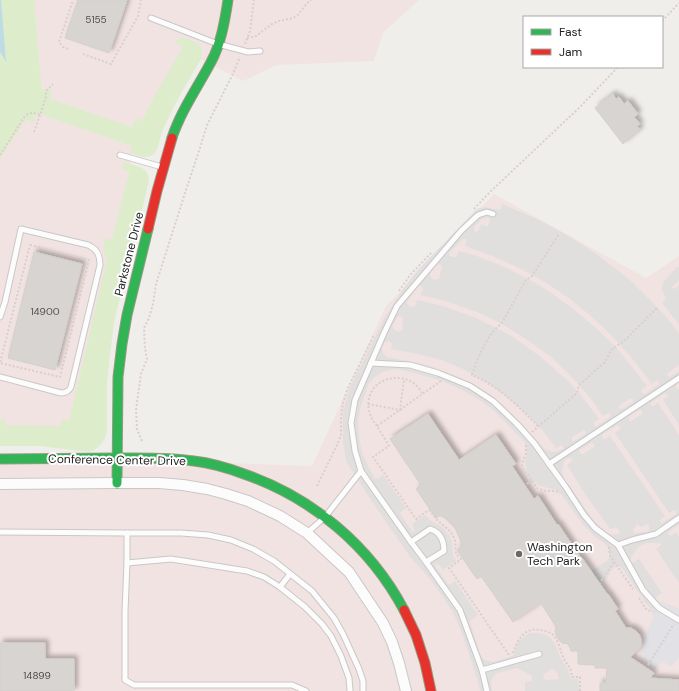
<svg xmlns="http://www.w3.org/2000/svg" width="679" height="691" font-family="'DM Sans',sans-serif">
	<defs>
		<filter id="shadow"><feDropShadow dx="3.5" dy="-3.5" stdDeviation="2" flood-color="#0004"/></filter>
	</defs>
	<rect width="100%" height="100%" fill="#f0eeeb"/>
	<!-- commercial -->
	<g fill="#f1e3e1">
		<path d="M34,0h385l-36,33 -9,28 -98,4 -33,16 -42,-22 2,-6 -20,-6 -41,74 -10,6 -82,-28 -8,-9z"/>
		<path d="M37,113l96,33 -4,25 -60,250 -8,5h-61v-267l26,-41z"/>
		<path d="M494,194l152,84 33,-22v435h-679v-236l312,11 74,-160z"/>
	</g>
	<!-- grass -->
	<g fill="#ddeccb">
		<path d="M1,0h33l8,90 10,-1 -2,10 82,28 4,-9 6,3 17,-33 24,-41 -7,-4v-2l6,-4c11,4 24,6 19,22 -14,24 -28,47 -39,73 -3,8 -3,20 -11,24 -7,3 -15,-1 -21,-3l2,-7 -95,-33 -4,10 -7,-4 -26,40v-107l5,9z"/>
		<path d="M124,162c11,4 25,4 25,19l-35,141 -5,41 -2,22v46c-2,10 -8,18 -18,21l-50,-6h-39v-26l5,-1v6l56,1v-7l8,2 38,-161 -4,-10 2,-12 7,2 17,-68 -8,-4z"/>
	</g>
	<!-- parking -->
	<g fill="#e0dfde" fill-rule="evenodd">
		<path d="M502,204l35,15 28,15 27,17 28,21 13,11 30,30 16,20v32l-11,8 -1,1 2,3 2,-1 8,-5v12l-3,2v2l1,2h2v36l-16,-25 5,-4 -1,-2 -2,-1 -14,10 -1,1 3,2 5,-3 21,32v90l-11,7v2l3,2 5,-4 3,5v46l-23,-34 5,-4v-1l-2,-1h-13l-6,3 -4,4 -6,9 1,2 2,2 6,-4 23,34 -5,4 -1,1 1,2 7,3 5,58 -26,-18 11,-23 -1,-5 -2,-6 -6,-7 -23,-34 -5,-2 -5,3 -5,9 -7,6 -9,-13 16,-10 2,-3 1,-5 -2,-6 -5,-5 -8,-5 -10,-10 -24,-33 -5,-4 -16,-4 -8,-6 -4,-6 -2,-7 -1,-6 2,-11 -3,-9 -32,-32 -12,-9 -18,-10 -23,-10 -24,-7 -20,-4 -10,2 -9,5 -7,7 -4,11 -5,15 -2,13 1,14 3,17 6,13 7,12 3,1 5,-4 23,33 -5,4 -1,2 12,17 2,1 1,-2 -3,-6 13,-9 5,5 12,7 7,8 3,7 1,13 3,6 -13,9 -5,-6h-2l-1,2 13,18 2,1 5,-4 23,34 -7,5 -1,2 10,32 3,5 5,2 5,1 19,-6 2,-2 2,-7 3,-6 6,-5 5,-3h10l6,2 5,3 4,6 6,15 7,10 3,10h7l2,12h-55v-9l7,-1v-5l-15,-8 -20,5 -4,4 -2,5 1,9h-12l-2,-10 -18,-53 -7,-16 -22,-32 -20,-22 -44,-64 -21,-33 -3,-19v-29l6,-23 36,-73 10,-16 11,-16 11,-14 57,-59 5,-4 7,-1 13,3 2,-1zM486,218h3l1,2 -2,7 -7,-3 -2,6 -2,2 -3,-1v-4l8,-8zM463,239h2l1,2 -1,5 27,10 27,12 29,16 22,15 21,17 20,19 20,22 21,27 5,-4 2,2v2l-14,10 -3,-1v-3l5,-4 -14,-18 -19,-23 -19,-18 -18,-15 -20,-15 -16,-11 -34,-18 -30,-12 -18,-5 -3,6h-2l-4,-1 -1,-2 1,-2zM438,264l3,1 1,1 -3,13 -3,1 -4,-1 -2,-3v-3zM419,286l3,1 1,3 -3,5 26,6 31,11 25,12 28,18 21,15 19,18 22,25 11,16 6,-3 2,1 -1,3 -13,9h-2l-1,-2v-2l5,-3 -19,-25 -11,-12 -28,-25 -31,-22 -36,-18 -31,-11 -26,-6 -2,7 -6,-1 -2,-3 1,-3 9,-12zM398,316h2l2,1 1,2 -1,11 -3,2 -5,-2 -1,-3v-2zM389,341l3,2 -1,6 28,5 25,7 19,8 23,13 20,14 24,21 13,14 13,17 5,-3 2,2v2l-9,3 -4,-1 -5,-2 -20,-22 -21,-21 -15,-12 -16,-10 -23,-10 -17,-7 -14,-4 -33,-6 -3,-4 -1,-5 2,-5zM631,398l2,1v3l-11,7 -3,-1v-2l1,-1zM639,410l3,1v3l-11,7h-2v-4zM618,425l1,1 1,3 -5,4 54,80 5,-3 2,1v3l-14,9 -2,-1v-2l5,-4 -55,-80 -5,3 -3,-1 1,-4zM584,430l2,2 -1,2 -11,7h-2v-4zM591,443l3,1v3l-11,7 -3,-1v-3zM568,458h3l1,3 -5,4 20,32 23,32 7,-2 3,5 -1,2 -6,1 -5,-2 -14,-12 -30,-43 -2,-7 1,-6 1,-4zM638,524l3,3 6,-3 2,2v4l-2,2 -13,1 -1,-2v-2zM552,669l5,3 2,7 -14,1 -2,-5 7,-5z"/>
		<path d="M677,267h2v13l-7,7v1l3,1 4,-4v39l-17,-21 4,-5 -4,-8 1,-8z"/>
	</g>
	<!-- plaza -->
	<path fill="#e2e1e5" d="M660,601l19,8v48l-8,10 -8,-6 -8,8 -14,-8 4,-6 -6,-3 5,-7v-7z"/>
	<!-- water -->
	<path fill="#bfdbe3" d="M0,0h1l5,62 -6,-10z"/>
	<!-- building -->
	<g fill="#d7d4d2" stroke="#d3d0cc" filter="url(#shadow)">
		<path d="M78,0h49l-18,53 -44,-15z"/>
		<path d="M613,94l3,5 3,-2 5,7 4,-3 10,13 -4,3 6,7 -3,2 3,4 -17,14 -28,-36z"/>
		<path d="M34,252l48,12 -27,106 -47,-12z"/>
		<path d="M428,414l31,46 37,-25 20,29 -4,2 22,33 4,-3 19,29 1,-1 23,34h1l25,36h1l10,15 -3,2 11,17h5l5,3 3,3 2,5v6l-2,4 -9,8 24,16 -4,5 29,2v11h-79v-8h6l1,-15h-12v-3l-17,-1v-13h-7l-1,-3 -2,-4 -6,-1 -4,-4 -3,-7 1,-5 -15,-24 -28,19 -32,-46 -4,3 -20,-29 5,-3 -2,-8 -5,-11 -9,-9 -6,-4 -4,3 -20,-29 5,-4 -31,-46z"/>
		<path d="M0,643h45v16h29v32h-74z"/>
	</g>
	<g fill="none" stroke-linecap="round" stroke-linejoin="round">
		<!-- lane casing -->
		<g stroke="#c9c8c7" stroke-width="7">
			<g id="lane">
				<path d="M151,18l67,26 30,8 12,-1"/>
				<path d="M120,155l42,12"/>
				<path d="M0,317l5,-15 16,-73 67,16c9,4 12,10 12,20l-29,122c-2,4 -5,6 -10,6l-61,-16"/>
				<path d="M371,363l39,2 28,8 32,13 23,15 24,23 17,19 31,43 19,29 11,13 23,17 25,45 16,18 20,12"/>
				<path d="M549,464l130,-86"/>
				<path d="M0,532l127,1v30l-2,48v69l9,5h158l14,6"/>
				<path d="M127,533h54l27,2 23,5 22,9 21,12 38,30 22,27 9,16 16,35 4,12v10"/>
				<path d="M307,533l18,-16 36,-46"/>
				<path d="M411,542l19,-13c10,3 14,11 14,22l-18,11"/>
				<path d="M618,545l14,-5 24,-6 23,-16"/>
				<path d="M127,563l44,-4 76,12 17,6 16,10 25,20 17,17 9,12 10,20 8,22 1,13"/>
				<path d="M280,587l10,-13"/>
				<path d="M482,670l-22,-60 -34,-48 -15,-20 -50,-71 -6,-20 -4,-28 4,-23 29,-67 13,-27 64,-75 17,-16 9,-3 6,2"/>
				<path d="M487,691l-5,-21 57,-16"/>
			</g>
		</g>
		<!-- street casing -->
		<g stroke="#c9c8c7" stroke-width="12">
			<path id="street" d="M0,484l117,-1h42l24,2 24,4 19,5 22,7 32,15 27,17 29,27 13,12 34,51 9,19 7,21 7,28"/>
		</g>
		<!-- fast casing -->
		<g stroke="#999a82" stroke-width="11">
			<g id="fast">
				<path d="M172,138c2,-7 5,-13 8,-20 9,-19 21,-37 31,-56 10,-18 14,-42 17,-62"/>
				<path d="M0,459c38,0 77,-1 115,-1 27,0 53,-1 79,3 17,2 34,7 50,13 69,24 126,72 160,136"/>
				<path d="M117,483l1,-106 4,-33 5,-29 21,-86"/>
			</g>
		</g>
		<!-- jam casing -->
		<g stroke="#999a82" stroke-width="11">
			<g id="jam">
				<path d="M148,229l9,-38 15,-53"/>
				<path d="M404,610l12,25 9,28 6,28"/>
			</g>
		</g>
		<!-- path -->
		<g stroke="#dccecd" stroke-width="2" stroke-dasharray="2 2" stroke-linecap="butt">
			<path d="M662,21l17,-18"/>
			<path d="M247,38l9,-2 16,-12 7,-3 14,-3 5,-3 9,-12 4,-3"/>
			<path d="M245,44l5,-13 4,-31"/>
			<path d="M68,49l-5,-2 -4,-5 14,-42"/>
			<path d="M83,54l28,10 27,-48 3,-16"/>
			<path d="M34,132l6,-17"/>
			<path d="M0,155l25,-39c5,-4 9,-4 15,-1l6,-18v-6l7,-7"/>
			<path d="M474,209l15,-16 91,-86 38,-40"/>
			<path d="M30,245l59,15 -29,117 -60,-14z"/>
			<path d="M399,291l11,-16 22,-23"/>
			<path d="M441,381l-64,45 12,20 -16,11 43,62 13,-9 8,10 14,12 4,8 1,14 5,5 -12,9 60,87"/>
			<path d="M368,404l32,6 4,-31"/>
			<path d="M377,426c-4,-5 -7,-10 -8,-16 -5,-25 22,-40 43,-28 5,3 8,8 11,12"/>
			<path d="M538,426c-20,-20 -39,-40 -66,-51 7,-20 14,-39 30,-52l24,-43 6,-4 27,-42"/>
			<path d="M532,432l45,-39 2,-8 26,-23 6,-12 14,-10 33,-33"/>
			<path d="M142,441l-5,-12 -1,-19 5,-36 6,-15 -1,-5 -1,-6 -1,-20 5,-10 4,-14 3,-20 30,-94 13,-39 8,-26 25,-49 8,-19"/>
			<path d="M526,445v8l-3,9 -1,5 15,21 8,3h10l5,2"/>
			<path d="M527,484l5,-4"/>
			<path d="M317,486l20,-41 4,-10v-17l2,-15 4,-13 27,-55"/>
			<path d="M609,547l1,9 23,33"/>
			<path d="M599,584l15,-22"/>
			<path d="M639,598l7,11 6,3"/>
			<path d="M513,653c5,-13 10,-26 28,-23 4,1 9,2 12,5 6,6 7,15 10,22 4,9 8,8 9,20h8v14"/>
			<path d="M648,665l26,-41"/>
		</g>
		<!-- lane -->
		<use href="#lane" stroke="#fdfcfc" stroke-width="5"/>
		<!-- street -->
		<use href="#street" stroke="#fdfcfc" stroke-width="10"/>
		<!-- fast -->
		<use href="#fast" stroke="#30b455" stroke-width="9"/>
		<!-- jam -->
		<use href="#jam" stroke="#e5322d" stroke-width="9"/>
	</g>
	<!-- markers -->
	<circle fill="#6a6968" stroke="#fff" stroke-width="1.5" cx="519" cy="554" r="4"/>
	<g text-anchor="middle" dominant-baseline="central" stroke-width="4" stroke-linejoin="round" paint-order="stroke">
		<!-- number labels -->
		<g font-size="10" fill="#4f4e4e">
			<text x="96" y="19">5155</text>
			<text x="45" y="311">14900</text>
			<text x="37" y="675">14899</text>
		</g>
		<!-- street labels -->
		<g font-size="12" fill="#222" stroke="#fff">
			<text transform="translate(129 254) rotate(-76)">Parkstone Drive</text>
			<text transform="translate(117 460) rotate(1)">Conference Center Drive</text>
		</g>
		<!-- poi labels -->
		<g font-size="12" fill="#222" stroke="#fff" text-anchor="start">
			<text x="527" y="547">Washington<tspan x="527" dy="14">Tech Park</tspan></text>
		</g>
	</g>
	<!-- legend -->
	<rect x="523" y="16" width="140" height="52" fill="#ffffff" stroke="#a7a7a7"/>
	<rect x="531" y="29" width="20" height="6" fill="#30b455" stroke="#a7a7a7"/>
	<text x="559" y="36" font-size="12" fill="#222222">Fast</text>
	<rect x="531" y="49" width="20" height="6" fill="#e5322d" stroke="#a7a7a7"/>
	<text x="559" y="56" font-size="12" fill="#222222">Jam</text>
</svg>
